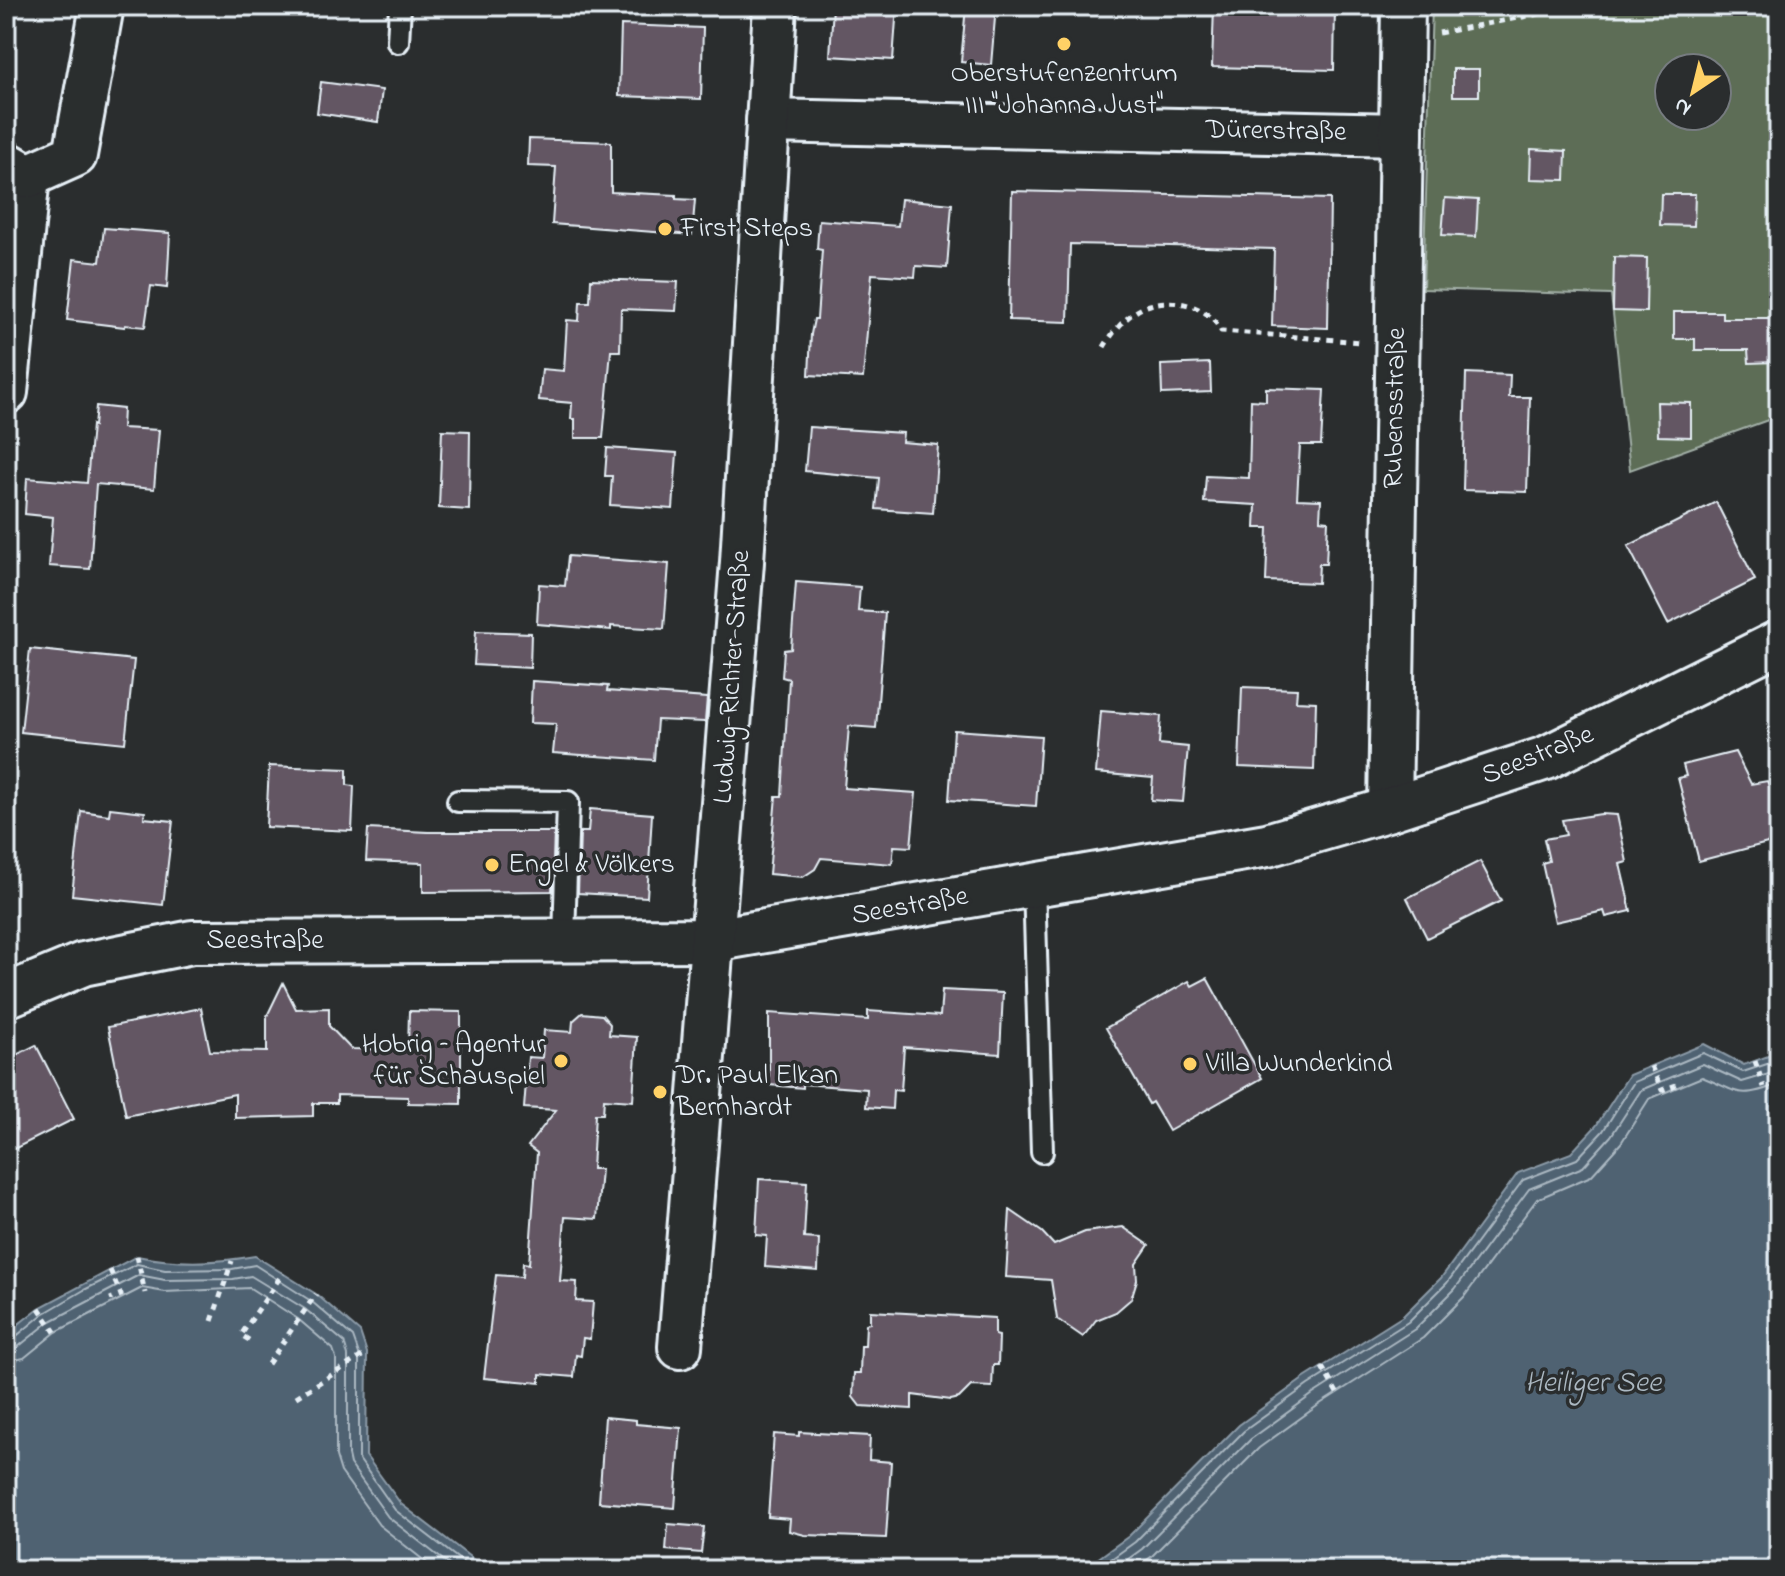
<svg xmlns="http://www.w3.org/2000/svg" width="1785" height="1576" font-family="'Indie Flower',sans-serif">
	<rect width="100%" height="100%" fill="#2a2d2e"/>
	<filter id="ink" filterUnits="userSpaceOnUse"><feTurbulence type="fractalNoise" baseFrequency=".0125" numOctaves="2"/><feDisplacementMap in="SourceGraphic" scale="16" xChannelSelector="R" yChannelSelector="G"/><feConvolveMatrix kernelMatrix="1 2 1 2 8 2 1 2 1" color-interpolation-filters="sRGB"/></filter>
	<g filter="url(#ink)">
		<!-- green -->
		<path fill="#5d6d56" stroke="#a2afa7" stroke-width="2" fill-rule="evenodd" d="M1432,6h347v410l-149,54 -19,-175 -188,-6zM1669,68h48v48h-48z"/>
		<!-- water -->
		<g fill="#4f6272" stroke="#8c9ba8" stroke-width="2">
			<path d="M1704,1044l40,21 35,-13v518h-697l47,-34 110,-111 64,-46 100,-63 38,-38 77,-105 53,-20 25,-27 33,-51z"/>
			<path d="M137,1256c38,8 79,7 118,0l61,38 44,38 7,21 -1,103 35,48 86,66h-481v-236l33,-26z"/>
		</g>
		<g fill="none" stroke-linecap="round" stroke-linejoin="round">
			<!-- shore -->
			<g stroke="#abb8c2" stroke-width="2">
				<path d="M6,1340l7,-1 30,-25 41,-24 53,-26 28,6 67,-1 23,-4 56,36 42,36 6,17v105l36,51 78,60"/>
				<path d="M6,1350l12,-3 31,-25 90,-47 26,5 68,-1 18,-3 54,33 39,33 4,14v99l2,9 38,53 68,53"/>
				<path d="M6,1362l18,-4 32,-26 86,-44 23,4 85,-4 48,31 35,30 3,9v98l5,16 38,53 57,45"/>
				<path d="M1096,1570l39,-28 109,-111 64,-46 100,-63 39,-39 76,-103 54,-21 26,-28 31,-49 69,-29 40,19 36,-12"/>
				<path d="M1113,1570l29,-21 109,-110 62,-45 102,-65 40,-40 74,-100 54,-22 28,-31 30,-46 62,-26 39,18 37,-11"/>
				<path d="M1133,1570l18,-13 108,-109 61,-44 103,-66 41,-41 73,-98 54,-23 30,-33 28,-44 53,-22c38,15 35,23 77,7"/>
			</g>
		</g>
		<!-- building -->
		<g fill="#645764" stroke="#e8f1f8" stroke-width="2">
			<path d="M833,6h64l-4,54 -63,-4z"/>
			<path d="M966,6h30l-5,59 -30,-3z"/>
			<path d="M1214,6h121l-1,64 -122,-3z"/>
			<path d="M621,25l82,3 -2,71 -82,-3z"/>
			<rect x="1453" y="69" width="26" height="27"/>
			<path d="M321,82l61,8 -4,32 -61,-9z"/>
			<path d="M529,139l82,3v50l65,3v4l19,1 -3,35 -140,-11 4,-57 -28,-1z"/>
			<path d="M1531,149l35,2 -1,29 -35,-1z"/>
			<path d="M1012,191l318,8 -2,129 -56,-2 2,-77 -104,-3 -100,-2 -2,78 -59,-2z"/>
			<path d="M1661,194h34l-1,32 -34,-1z"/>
			<path d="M1445,198l33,2 -2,37 -34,-2z"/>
			<path d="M901,199l51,5 -5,64 -31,-2 -1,11 -43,-3 -9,104 -54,-3 2,-41 3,-15h3l5,-69 -5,-1 2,-29 79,6z"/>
			<path d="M104,228l66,5 -3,55 -16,-2 -6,41 -20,-2v2l-58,-7 7,-61 26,3z"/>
			<path d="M1614,257l33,1 -1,54 -33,-1z"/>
			<path d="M591,279l87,3 -2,29 -55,-2 -1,42h-9l-8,87h-28v-19h-4l1,-16 -33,-3 3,-31 22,2 3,-51 12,1 1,-19h10z"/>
			<path d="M1674,312h48v6h53v44l-26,1 -1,-13h-53v-11h-21z"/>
			<path d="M1210,363l1,29 -49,2 -1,-29z"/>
			<path d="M1466,373l44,2 -1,22h21l-3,95 -64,-2z"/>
			<path d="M1266,388l58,2 -3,55h-21l-3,54 24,1 -1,20 8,1 -2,43h-7l-1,19 -52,-2 2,-53h-13l1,-23 -52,-3 2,-26 43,2 2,-78 15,1z"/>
			<path d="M1657,402l34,1v34l-33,-1z"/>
			<path d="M96,406l27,3 -1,19 37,2 -5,59 -58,-5 -6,85 -41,-3 4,-49 -28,-3 2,-36 60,5 5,-58 2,1z"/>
			<path d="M809,427l94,6 -1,9 36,3 -5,68 -57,-4 3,-31 -74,-7z"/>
			<path d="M442,430l28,1 -1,79 -30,-2z"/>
			<path d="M607,448l70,5 -4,56 -63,-4 2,-29h-7z"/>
			<path d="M1716,502l39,78 -87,44 -40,-78z"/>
			<path d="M568,556l101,8 -5,65 -53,-3v4l-74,-6 2,-40 26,2z"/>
			<path d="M796,582l64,5 -2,24 27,2 -9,115 -27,-2 -5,62 72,5 -5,54 -17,-1 -2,18 -71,-6 -6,11 -12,8 -34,-3 7,-78h6l7,-117 -7,-2 1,-13 1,-14 7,-1z"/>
			<path d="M476,631l55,2 -1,35 -56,-3z"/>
			<path d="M30,649l104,11 -9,83 -104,-11z"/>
			<path d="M532,681l76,5 -1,5 100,7 -2,24 -48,-2 -3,40 -101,-7 3,-29 -26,-1z"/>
			<path d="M1242,687l55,2 -1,12 20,1 -2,68 -75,-3z"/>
			<path d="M1101,711l60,5 -2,28 29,3 -5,55 -32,-2 2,-22 -57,-5z"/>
			<path d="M954,730l87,6 -5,70 -87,-6z"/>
			<path d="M1735,752l16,32 16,-3 6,12h6v47l-80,21 -21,-83 8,-2 -3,-11z"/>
			<path d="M269,766l78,3v16l7,1 -2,45 -86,-4z"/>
			<path d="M110,808l35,4 -1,6 29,3 -10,84 -91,-10 9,-84 28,4z"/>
			<path d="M590,809l62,5 -5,83 -69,-4 2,-61h8z"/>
			<path d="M1601,814l16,1 10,47 -7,2 11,47 -25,6 -2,-6 -49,11 -13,-59 7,-2 -5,-22 22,-4 -4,-15z"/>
			<path d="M368,829l60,3h126l-2,59 -129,1v-29l-57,-2z"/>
			<path d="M1480,861l21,40 -74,37 -20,-40z"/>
			<path d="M1207,978l55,100 -93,53 -17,-29 -3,2 -43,-76 83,-47 3,5z"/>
			<path d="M283,983l13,26 33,-1v18l22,23 57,1 1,-39 52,1v92l-53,-1v-6l-71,-2v8h-24v13l-78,2v-24l-109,22 -18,-89 93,-19 9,43 57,1v-36z"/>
			<path d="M942,990l61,3 -3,61 -96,-7 -3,44 -8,-1 -1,19 -26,-2 1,-18 -64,-5v4l-34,-3v-72l99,7v-9l72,5z"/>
			<path d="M582,1013l20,2 8,9 -1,11 28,2 -4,64 -29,-2 -1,15h-8l-3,55h9l-4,50 -32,-2 -5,64 17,1 -1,19 17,1 -3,37 -7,-1 -2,18 -5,-1 -2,22 -34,-3v9l-56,-5 12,-103 26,2 1,-14 6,1 8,-111 -9,-7 28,-36 -32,-2 4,-51 14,1 2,-28 28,2 1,-11z"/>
			<path d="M36,1045l38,74 -68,34v-93z"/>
			<path d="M759,1179l48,3 -3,56 15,1 -1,32 -53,-4 2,-31 -11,-1z"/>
			<path d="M1010,1210l32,22 12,13 31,-13 38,-5 26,18 -13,19 1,16 -6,19 -15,13 -20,8 -13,17 -26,-18 -6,-39 -45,-3z"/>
			<path d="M870,1311l125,7v17l4,1 -1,29h-5l-1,22 -21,-1 -12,12 -8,2 -39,-5v14l-52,-3 -7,-9 1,-24h6l1,-27h4l1,-22 4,-1z"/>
			<path d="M605,1417l31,3v4l45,4 -6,80 -76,-6z"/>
			<path d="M799,1432l71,4 -1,24 22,2 -5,76 -81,-3 -16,-4 1,-12 -22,-2 6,-83 25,2z"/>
			<path d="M668,1524l36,3 -3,26 -35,-3z"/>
		</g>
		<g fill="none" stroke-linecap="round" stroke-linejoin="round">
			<!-- lane casing -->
			<g stroke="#e8f1f8" stroke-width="26">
				<g id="lane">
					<path d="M398,42l2,-36"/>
					<path d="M458,801l110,1 -4,138"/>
					<path d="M1034,884l8,268"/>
				</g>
			</g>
			<!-- street casing -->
			<g stroke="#e8f1f8" stroke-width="48">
				<g id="street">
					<path d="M768,121l633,14"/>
					<path d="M6,163l22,13 -22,216"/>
					<path d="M28,176l47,-21 27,-149"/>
					<path d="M1390,809l13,-803"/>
					<path d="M6,996l77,-32 109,-22 521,-2 554,-95 123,-36 156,-51 233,-116"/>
					<path d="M680,1347l62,-785 33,-556"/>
				</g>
			</g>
			<!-- path -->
			<g stroke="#e8f1f8" stroke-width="5" stroke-dasharray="6 6" stroke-linecap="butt">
				<path d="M1439,33l141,-27"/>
				<path d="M1104,347c9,-16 26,-36 46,-42 25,-8 59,1 71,26l140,11"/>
				<path d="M1755,1061l9,26"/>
				<path d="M1651,1066l11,24 14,-5"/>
				<path d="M137,1256l8,37"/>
				<path d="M110,1270l11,25 -11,4"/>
				<path d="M39,1308l16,24"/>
				<path d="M212,1321l20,-60"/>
				<path d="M249,1340l-8,-5 42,-62"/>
				<path d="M268,1364l48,-70"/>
				<path d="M1322,1367l18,31"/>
				<path d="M296,1397l71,-44"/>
				<path d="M465,1570l7,-10"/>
			</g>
			<!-- lane -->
			<use href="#lane" stroke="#2a2d2e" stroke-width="20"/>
			<!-- street -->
			<use href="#street" stroke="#2a2d2e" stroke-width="42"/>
		</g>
	</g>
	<!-- markers -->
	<g fill="#ffd166" stroke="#2a2d2e" stroke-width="3">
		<circle cx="1064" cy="44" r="8"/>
		<circle cx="665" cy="229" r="8"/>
		<circle cx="492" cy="865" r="8"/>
		<circle cx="561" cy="1061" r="8"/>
		<circle cx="1190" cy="1064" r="8"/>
		<circle cx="660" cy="1092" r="8"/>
	</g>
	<g text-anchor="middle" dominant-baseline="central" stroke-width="7" stroke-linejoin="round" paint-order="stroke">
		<!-- poi labels -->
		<g font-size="28" fill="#e8f1f8" stroke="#2a2d2e" text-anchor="start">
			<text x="1064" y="74" text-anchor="middle">Oberstufenzentrum<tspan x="1064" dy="32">III "Johanna Just"</tspan></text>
			<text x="681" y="229">First Steps</text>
			<text x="508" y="865">Engel &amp; Völkers</text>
			<text x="545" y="1045" text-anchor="end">Hobrig – Agentur<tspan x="545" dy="32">für Schauspiel</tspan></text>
			<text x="1206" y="1064">Villa Wunderkind</text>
			<text x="676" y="1076">Dr. Paul Elkan<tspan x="676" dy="32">Bernhardt</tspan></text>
		</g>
		<!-- street labels -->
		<g font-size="28" fill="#e8f1f8" stroke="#2a2d2e">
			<text transform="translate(1276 132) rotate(1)">Dürerstraße</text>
			<text transform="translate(1396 408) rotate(-89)">Rubensstraße</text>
			<text transform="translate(733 677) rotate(-86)">Ludwig-Richter-Straße</text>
			<text transform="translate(1538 756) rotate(-22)">Seestraße</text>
			<text transform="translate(910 907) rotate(-10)">Seestraße</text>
			<text x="265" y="941">Seestraße</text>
		</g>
		<!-- water labels -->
		<g font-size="30" font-style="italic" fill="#abb8c2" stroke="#2a2d2e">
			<text x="1593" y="1384">Heiliger See</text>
		</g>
	</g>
	<!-- margin -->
	<rect width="1785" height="1576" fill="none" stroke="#2a2d2e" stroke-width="32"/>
	<rect x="16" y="16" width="1753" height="1544" fill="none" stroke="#e8f1f8" stroke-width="3" filter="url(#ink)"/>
	<!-- north arrow -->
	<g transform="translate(1693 92) rotate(215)"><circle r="38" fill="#2a2d2e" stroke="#767b7f" stroke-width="2"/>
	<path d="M0-6L14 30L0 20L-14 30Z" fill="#ffd166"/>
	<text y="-12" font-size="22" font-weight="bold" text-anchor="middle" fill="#e8f1f8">N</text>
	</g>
</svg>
